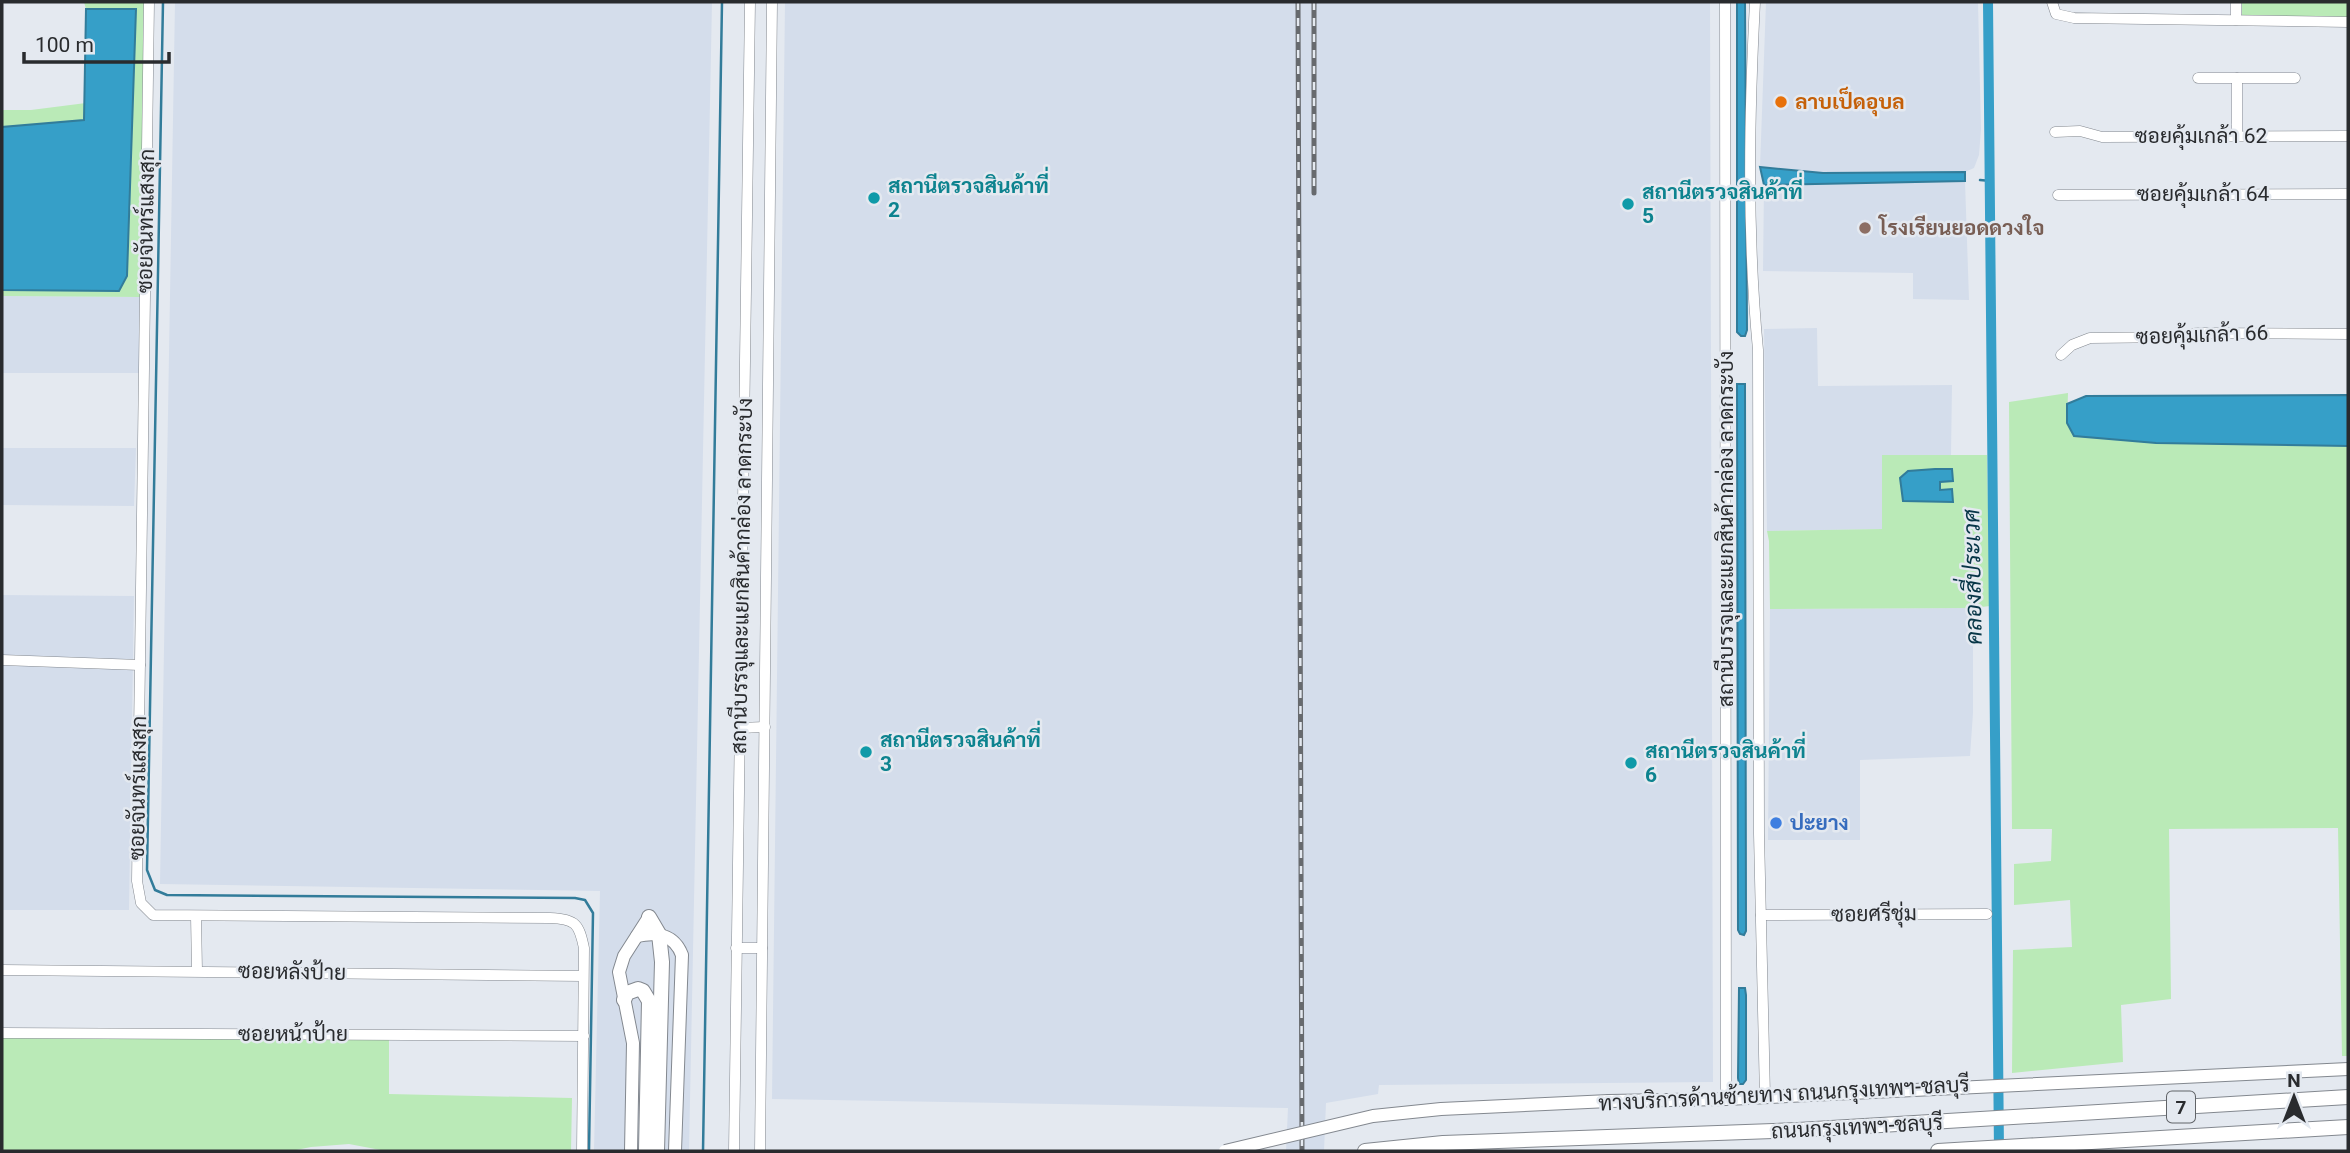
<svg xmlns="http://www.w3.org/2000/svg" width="2350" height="1153" font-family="Roboto,Sarabun,sans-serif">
	<rect width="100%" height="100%" fill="#e4e9f0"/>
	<!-- built -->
	<g fill="#d4ddeb">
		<path d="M175,2h537l-23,1149h-95l6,-260 -440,-7z"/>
		<path d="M785,2h925l3,1080 -334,3 -1,9 -52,9 -2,48h-38l2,-43 -516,-9z"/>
		<path d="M1766,2h212l3,127 -2,26 -5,13 -9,4 -142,1 -63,-6z"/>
		<path d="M1965,181l4,119 -56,-1v-26l-150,-2 1,-86z"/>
		<path d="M2,296l138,1 1,76h-139z"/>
		<path d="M1817,328l1,58 134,-1 -1,70h-69l1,74 -116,2 -3,-202z"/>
		<path d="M2,448h134l-2,58 -132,-1z"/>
		<path d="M2,595l132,1 -5,314h-127z"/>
		<path d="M1973,608v105l-3,43 -110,4v80h-92l2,-231z"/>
	</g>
	<!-- green -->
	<g fill="#baeab7">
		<path d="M2,2h142l-4,295 -138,-1v-6l117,1 8,-15 9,-266 -50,-1 -2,-7z"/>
		<path d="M2242,2h106v16l-106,-3z"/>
		<path d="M86,103l-2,17 -82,7v-17h29z"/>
		<path d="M2068,393l-1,30 7,13 82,7 192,3v610h-6l-4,-228 -169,1 2,170 -50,6 2,57 -111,11 1,-123 59,-3 -2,-47 -56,5v-41l37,-3 1,-32h-40l-3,-427z"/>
		<path d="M1882,455h105l3,151 -17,2 -203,1 -1,-68 -2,-10 115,-2z"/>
		<path d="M2,1034l387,3v57l183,4 -1,53h-185l-37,-7 -38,3 -20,4h-289z"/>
	</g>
	<!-- water -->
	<g fill="#369fc8" stroke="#327c9a" stroke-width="2">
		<path d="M1737,2h8l2,328 -2,6h-4l-4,-4z"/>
		<path d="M86,9h50l-9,267 -8,15 -117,-1v-163l82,-7z"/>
		<path d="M1760,167l63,6 142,-1v9l-201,4z"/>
		<path d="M1737,384h8l1,547 -2,4 -4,-1 -2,-4z"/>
		<path d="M2348,395v51l-192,-3 -82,-7 -7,-13v-19l19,-8z"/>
		<path d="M1935,469h17l1,12 -13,1v8l12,-1 1,13 -50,-1 -3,-23 8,-7z"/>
		<path d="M1739,988h6l1,7v85l-3,4h-4l-1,-6z"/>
	</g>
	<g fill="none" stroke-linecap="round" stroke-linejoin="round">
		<!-- stream -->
		<g stroke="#327c9a" stroke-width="2.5">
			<path d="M163,2l-16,868 8,20 12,5 408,3 10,2 8,13 -4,238"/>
			<path d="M1980,180l11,1"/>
			<path d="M703,1151l19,-1149"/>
		</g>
		<!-- canal -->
		<path stroke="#369fc8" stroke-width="10" d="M1988,2l11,1149"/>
		<!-- minor casing -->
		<g stroke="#83888f" stroke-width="11">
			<g id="minor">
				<path d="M149,2l-12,879 4,22 12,12 397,3c26,1 29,6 34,30l-2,203"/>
				<path d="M1725,2l1,1097"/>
				<path d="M1755,2c-6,116 -8,231 3,348l1,484 6,263"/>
				<path d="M2052,2l4,12 18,4 274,4"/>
				<path d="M2236,20v-18"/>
				<path d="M2198,78h97"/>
				<path d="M2237,78v58"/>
				<path d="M2055,132l25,-1 22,6 246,-1"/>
				<path d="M2058,195l290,-1"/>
				<path d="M2061,355l11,-10 18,-7 88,-1 18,-4 152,1"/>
				<path d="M2,660l138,5"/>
				<path d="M740,728l25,-1"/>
				<path d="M1761,915l226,-1"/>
				<path d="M196,916l1,55"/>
				<path d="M736,948h26"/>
				<path d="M2,970l581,6"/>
				<path d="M2,1033l582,3"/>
				<path d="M734,1151l16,-1149"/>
				<path d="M760,1151l12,-1149"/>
			</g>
		</g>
		<!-- major casing -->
		<g stroke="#83888f" stroke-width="14">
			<g id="major">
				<path d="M637,936c20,-4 37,-2 45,19l-7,196"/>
				<path d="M1609,1101l117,-2 622,-30"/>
				<path d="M631,1151l2,-108 -14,-71 5,-16 25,-39"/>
			</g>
		</g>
		<!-- highway casing -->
		<g stroke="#83888f" stroke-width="16">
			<g id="highway">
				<path d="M649,917l10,17 3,28 -5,189"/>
				<path d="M624,1000l3,-7 11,-4 5,2 6,10 -3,150"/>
				<path d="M1365,1151l78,-8 355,-13 550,-33"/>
				<path d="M1938,1151l410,-24"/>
			</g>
		</g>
		<!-- minor -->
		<use href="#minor" stroke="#fff" stroke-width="10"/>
		<!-- major -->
		<use href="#major" stroke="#fff" stroke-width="12"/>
		<!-- highway -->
		<use href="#highway" stroke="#fff" stroke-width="14"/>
		<!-- rail casing -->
		<g stroke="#676a6e" stroke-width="5">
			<g id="rail">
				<path d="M1298,2l4,1149"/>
				<path d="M1314,2v191"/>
			</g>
		</g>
		<!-- rail -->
		<use href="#rail" stroke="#e4e9f0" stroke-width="2.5" stroke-dasharray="8" stroke-linecap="butt"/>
		<!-- major-bridge casing -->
		<g stroke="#83888f" stroke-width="14" stroke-linecap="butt">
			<path id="major-bridge" d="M1225,1151l148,-35 68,-7 168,-8"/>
		</g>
		<!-- major-bridge -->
		<use href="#major-bridge" stroke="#fff" stroke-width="12"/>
	</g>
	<!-- markers -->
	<circle fill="#e8710a" stroke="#e4e9f0" stroke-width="2.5" cx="1781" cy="102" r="7"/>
	<g fill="#0f9aa8" stroke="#e4e9f0" stroke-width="2.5">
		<circle cx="874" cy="198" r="7"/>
		<circle cx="1628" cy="204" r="7"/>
		<circle cx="866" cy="752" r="7"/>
		<circle cx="1631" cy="763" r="7"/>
	</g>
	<circle fill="#8d6e63" stroke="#e4e9f0" stroke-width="2.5" cx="1865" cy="228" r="7"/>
	<circle fill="#3f7fe0" stroke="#e4e9f0" stroke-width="2.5" cx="1776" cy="823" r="7"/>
	<g text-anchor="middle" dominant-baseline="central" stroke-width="5" stroke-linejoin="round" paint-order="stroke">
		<!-- shield labels -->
		<rect fill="#e4e9f0" stroke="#616468" stroke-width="2" x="2167" y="1091.5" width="28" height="31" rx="5"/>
		<g font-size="19" font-weight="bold" fill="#292b2e">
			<text x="2181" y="1107">7</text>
		</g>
		<!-- food labels -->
		<g font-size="21" font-weight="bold" fill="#c56008" stroke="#e4e9f0" text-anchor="start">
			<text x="1795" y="102">ลาบเป็ดอุบล</text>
		</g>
		<!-- street labels -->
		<g font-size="21" fill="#292b2e" stroke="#e4e9f0">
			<text x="2201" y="136">ซอยคุ้มเกล้า 62</text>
			<text x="2203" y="194">ซอยคุ้มเกล้า 64</text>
			<text transform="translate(146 221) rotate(-89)">ซอยจันทร์แสงสุก</text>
			<text transform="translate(2202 335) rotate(-2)">ซอยคุ้มเกล้า 66</text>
			<text transform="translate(1726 529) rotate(-90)">สถานีบรรจุและแยกสินค้ากล่อง ลาดกระบัง</text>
			<text transform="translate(742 576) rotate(-89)">สถานีบรรจุและแยกสินค้ากล่อง ลาดกระบัง</text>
			<text transform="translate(138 788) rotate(-89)">ซอยจันทร์แสงสุก</text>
			<text transform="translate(1874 914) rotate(-1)">ซอยศรีชุ่ม</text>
			<text transform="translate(292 972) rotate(1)">ซอยหลังป้าย</text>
			<text x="293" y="1034">ซอยหน้าป้าย</text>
			<text transform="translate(1784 1094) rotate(-3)">ทางบริการด้านซ้ายทาง ถนนกรุงเทพฯ-ชลบุรี</text>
			<text transform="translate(1857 1127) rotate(-3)">ถนนกรุงเทพฯ-ชลบุรี</text>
		</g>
		<!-- culture labels -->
		<g font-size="21" font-weight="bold" fill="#0d838f" stroke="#e4e9f0" text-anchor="start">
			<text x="888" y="186">สถานีตรวจสินค้าที่<tspan x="888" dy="24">2</tspan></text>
			<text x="1642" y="192">สถานีตรวจสินค้าที่<tspan x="1642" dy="24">5</tspan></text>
			<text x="880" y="740">สถานีตรวจสินค้าที่<tspan x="880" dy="24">3</tspan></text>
			<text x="1645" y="751">สถานีตรวจสินค้าที่<tspan x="1645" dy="24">6</tspan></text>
		</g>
		<!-- education labels -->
		<g font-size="21" font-weight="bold" fill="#785e54" stroke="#e4e9f0" text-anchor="start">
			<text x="1879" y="228">โรงเรียนยอดดวงใจ</text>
		</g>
		<!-- shop labels -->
		<g font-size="21" font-weight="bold" fill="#366cbe" stroke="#e4e9f0" text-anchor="start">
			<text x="1790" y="823">ปะยาง</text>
		</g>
		<!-- water labels -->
		<g font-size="23" font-style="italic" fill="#073647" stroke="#e4e9f0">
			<text transform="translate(1973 577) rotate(-91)">คลองสี่ประเวศ</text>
		</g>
	</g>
	<!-- border -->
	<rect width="2350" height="1153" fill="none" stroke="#292b2e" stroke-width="7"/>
	<!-- north arrow -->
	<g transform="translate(2294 1097)" stroke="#e4e9f0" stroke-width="5" paint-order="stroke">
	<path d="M0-5L12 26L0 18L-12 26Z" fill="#292b2e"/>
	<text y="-10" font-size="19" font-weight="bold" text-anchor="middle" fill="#292b2e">N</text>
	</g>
	<!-- scale -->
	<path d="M24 52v10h145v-10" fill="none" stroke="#292b2e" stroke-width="3.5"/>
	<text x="35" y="52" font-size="21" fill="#292b2e" stroke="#e4e9f0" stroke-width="5" paint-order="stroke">100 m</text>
</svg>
